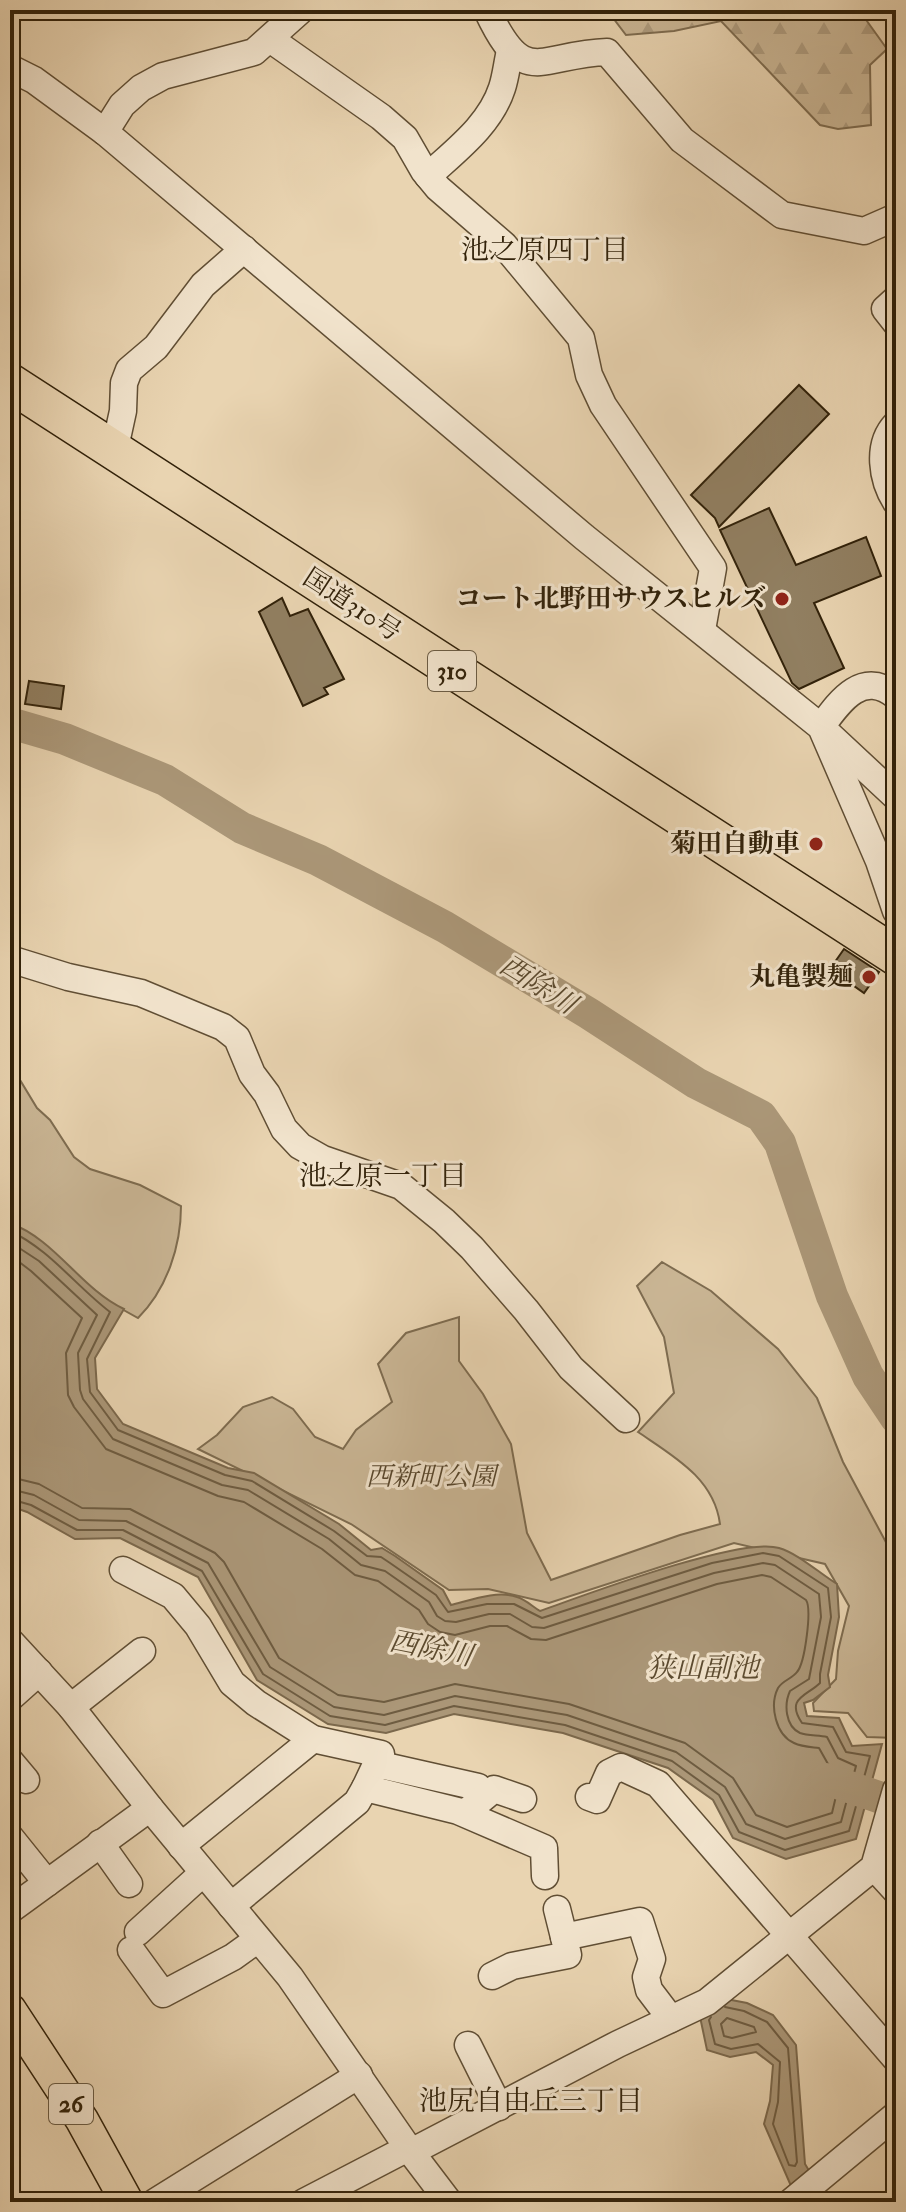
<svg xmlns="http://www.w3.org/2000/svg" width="906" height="2212" font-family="'IM FELL Double Pica','Noto Serif JP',serif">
	<defs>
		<pattern id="forest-firs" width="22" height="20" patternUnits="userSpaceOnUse" patternTransform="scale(2)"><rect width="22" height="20" fill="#cab695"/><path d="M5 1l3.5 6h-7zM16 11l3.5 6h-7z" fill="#ae9c7f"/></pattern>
	</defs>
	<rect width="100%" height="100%" fill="#e9d4b1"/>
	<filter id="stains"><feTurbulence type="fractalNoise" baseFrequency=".0025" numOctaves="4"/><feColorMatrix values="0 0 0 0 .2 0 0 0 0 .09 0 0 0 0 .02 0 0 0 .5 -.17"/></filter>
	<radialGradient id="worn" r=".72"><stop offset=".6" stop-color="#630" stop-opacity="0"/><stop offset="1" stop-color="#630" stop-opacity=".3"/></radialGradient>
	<!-- green -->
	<g fill="#cab695" stroke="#7e6c50" stroke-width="2">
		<path d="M10,1072l10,8 17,28 13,12 24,37 16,12 50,16 41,21c0,40 -14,83 -43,112l-27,-15 -101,-80z"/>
		<path d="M662,1262l49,29 67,58 39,49 26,64 53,99v177l-29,-1 -19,-24 -34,-2 -1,-8 23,-24 2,-28 11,-45 -24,-42 -91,-21 -185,60 -61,-14 -39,1 -98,-66 -153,-75 19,-14 26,-28 29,-10 21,12 22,28 28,12 13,-19 36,-28 -14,-38 28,-31 53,-16v44l24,33 28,50 16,89 24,47 129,-45 40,-11c-6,-46 -47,-68 -82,-92l36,-39 -10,-56 -27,-51z"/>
	</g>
	<!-- forest -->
	<path fill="url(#forest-firs)" stroke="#7e6c50" stroke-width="2" d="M607,10h252l28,39 -17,16 1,60 -33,4 -18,-4 -99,-104 -47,10 -48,4z"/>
	<!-- water -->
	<g fill="#ab9778" stroke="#7b684c" stroke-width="2">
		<path d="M10,1223c46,17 70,65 114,86l-29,49 2,31 26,35 105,44 26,5 85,51 32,26 11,-2 13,8 48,34 8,15c20,-5 46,-15 66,-8 8,2 16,10 23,14 45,-16 201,-75 239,-63 20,6 40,25 58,36l2,33 -11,58 2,12 -17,13 -9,3 3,13 32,2 13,28 30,-2 -26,95 -70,20 -53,-21 -20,-38 -45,-32 -105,-35 -109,-19 -68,19 -58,-9 -71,-44 -59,-103 -78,-39 -45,1 -48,-27 -17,-6z"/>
		<path d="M721,1998l26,5 26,12 23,30 9,119 17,28 28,10h-52l-34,-78 6,-23 3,-36 -17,-13 -26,5 -23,-7 -8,-38z"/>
	</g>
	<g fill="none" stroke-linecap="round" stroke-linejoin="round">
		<!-- shore -->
		<g stroke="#6e5c41" stroke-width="2">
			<path d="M10,1231c39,18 66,55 100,81l-23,47 3,33 28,38 107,45 27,6 82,50 33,25 14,1 9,6 46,32 12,17 39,-8h27l28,14 170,-55 51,-10 16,3 49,32 3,29 -11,57v9c-13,13 -35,15 -18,40l31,4 13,25 24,4 -21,75 -64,19 -46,-18 -20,-37 -47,-34 -107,-36 -111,-19 -69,19 -55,-9 -67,-42 -61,-103 -79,-41h-46l-46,-25 -21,-6"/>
			<path d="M10,1242l29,19 58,54 -19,38 2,37 3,9 30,40 109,46 26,5 81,49 32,26 24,6 44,31 8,14 8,5 11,1 33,-8h21l22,13 12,1 170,-55 49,-10 12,2 44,29 2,23 -12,62 -19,12c-6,13 -5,35 10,42 8,3 19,2 27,4l11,21 18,8 -15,56 -56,17 -39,-15 -21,-37 -49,-35 -109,-37 -112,-19 -71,19 -50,-8 -64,-40 -62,-104 -82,-42 -47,-1 -45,-25 -24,-6"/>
			<path d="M10,1255l21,16 51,47 -16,35 2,42 6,12 32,42 112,47 26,6 78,47 33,26 23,6 41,29 9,14 12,8 15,3 35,-9h17l24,13 15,1 171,-56 45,-9 9,2 35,23c6,9 -1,63 -9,72 -5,7 -14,8 -19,16 -9,18 -2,47 16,55 8,4 17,4 25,5l9,16 13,11 -9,38 -45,14 -31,-12 -23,-37 -48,-35 -116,-39 -114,-20 -71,18 -46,-7 -59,-37 -55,-96 -9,-9 -85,-44 -48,-1 -43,-24 -29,-7"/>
			<path d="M711,2017l-2,3 6,24 16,5 27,-5 22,18 -2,40 -5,22 16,41 6,1 2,-4 -9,-114 -21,-26 -23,-11 -19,-4"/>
			<path d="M727,2018l27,9 2,5 -24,6 -8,-2 -3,-12z"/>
		</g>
		<!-- river -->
		<g stroke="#ab9778" stroke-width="32">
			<path d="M10,723l55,16 100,41 77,48 76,32 127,67 143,86 108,70 65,33 19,27 52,153 36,80 28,42"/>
			<path d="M826,1779l70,24"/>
		</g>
	</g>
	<!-- building -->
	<g fill="#917f61" stroke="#32220a" stroke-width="2">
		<path d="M799,385l30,29 -110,113 -4,-9 -24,-23z"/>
		<path d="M769,508l27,57 70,-28 15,39 -67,27 30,65 -45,21 -7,-6 -72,-153z"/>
		<path d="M282,598l8,18 18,-7 36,70 -20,9 4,6 -25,12 -44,-94z"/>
		<path d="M29,681l35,5 -3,23 -36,-5z"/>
		<path d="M844,949l35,23 -15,21 -34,-24z"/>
	</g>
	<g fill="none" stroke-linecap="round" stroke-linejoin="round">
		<!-- minor casing -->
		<g stroke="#604e34" stroke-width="29">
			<g id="minor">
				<path d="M487,10c38,81 52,44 120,42l75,88 100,75 82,16 32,-14"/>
				<path d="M270,39l111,78 24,21 19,33 14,17 66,57 77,93 8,37 14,30 110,163 -11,62"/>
				<path d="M10,68l24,12 71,52 479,405 237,190 58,134 17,50"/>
				<path d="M105,132l17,-27 19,-17 22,-12 91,-24 47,-42"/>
				<path d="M428,176c28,-26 62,-51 74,-88 4,-12 5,-25 8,-37"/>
				<path d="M896,299l-11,10 11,14"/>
				<path d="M896,424c-20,21 -14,56 0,78"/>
				<path d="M111,447l7,-13 5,-23 1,-28 5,-13 27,-23 47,-62 41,-36"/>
				<path d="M896,696c-34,-27 -56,5 -75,31l75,70"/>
				<path d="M10,959l58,18 73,16 82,34 14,11 15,36 15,20 17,35 16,17 23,13 78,27 43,35 28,27 54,62 45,58 55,51"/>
				<path d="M123,1570l50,26 25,30 34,57 24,20 57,36 68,15 -16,34"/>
				<path d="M10,1641l61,66 79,101 140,169 118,171 41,54"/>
				<path d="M10,1698l29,-26"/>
				<path d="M71,1707l71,-56"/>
				<path d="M10,1761l16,19"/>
				<path d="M376,1764l102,23"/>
				<path d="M589,1797l8,3 12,-27 12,-6 37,17 238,275"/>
				<path d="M471,1808l23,-19 29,10"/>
				<path d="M10,1837l37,46"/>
				<path d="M100,1843l29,41"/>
				<path d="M181,1846l132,-107"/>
				<path d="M874,1867l22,24"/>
				<path d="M231,1906l126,-104 8,-14 93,23 86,37 1,28"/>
				<path d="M557,1909l7,28"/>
				<path d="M10,1910l140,-102"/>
				<path d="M138,1932l65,-59"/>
				<path d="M131,1950l32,44 70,-37 25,-18"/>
				<path d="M492,1976l20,-10 56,-11 -4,-18 76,-16 12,38 -6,18 3,13 22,29"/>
				<path d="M468,2045l31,62"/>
				<path d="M411,2152l207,-108 89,-42 167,-135 22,-77"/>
				<path d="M155,2202l204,-127"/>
				<path d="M304,2202l104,-54"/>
				<path d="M791,2202l105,-87"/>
			</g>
		</g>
		<!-- major casing -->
		<g stroke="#32220a" stroke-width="35">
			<path id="major" d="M10,2010l72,110 45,82"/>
		</g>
		<!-- highway casing -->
		<g stroke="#32220a" stroke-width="41">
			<path id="highway" d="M10,383l886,573"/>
		</g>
		<!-- minor -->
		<use href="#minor" stroke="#f1e3cc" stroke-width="26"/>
		<!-- major -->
		<use href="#major" stroke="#e9d4b1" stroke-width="32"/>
		<!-- highway -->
		<use href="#highway" stroke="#e9d4b1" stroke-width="38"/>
	</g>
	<!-- markers -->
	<g fill="#8f2418" stroke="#f1e3cc" stroke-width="3">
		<circle cx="782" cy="599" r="8"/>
		<circle cx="816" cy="844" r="8"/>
		<circle cx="869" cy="977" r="8"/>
	</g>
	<g text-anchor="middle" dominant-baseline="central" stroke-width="6" stroke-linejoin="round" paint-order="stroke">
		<!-- shield labels -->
		<g fill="#f1e3cc" stroke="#6b5c44" stroke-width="2">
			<rect x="428" y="651" width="48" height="40" rx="6"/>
			<rect x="49" y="2084" width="44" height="40" rx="6"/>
		</g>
		<g font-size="24" font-weight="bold" fill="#32220a">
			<text x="452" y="671">310</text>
			<text x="71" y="2104">26</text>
		</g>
		<!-- poi labels -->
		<g font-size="26" font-weight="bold" fill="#32220a" stroke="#f1e3cc" text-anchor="end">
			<text x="766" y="599">コート北野田サウスヒルズ</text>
			<text x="800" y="844">菊田自動車</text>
			<text x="853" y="977">丸亀製麺</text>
		</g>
		<!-- street labels -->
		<g font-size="26" fill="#32220a" stroke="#f1e3cc">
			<text transform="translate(352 605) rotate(33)">国道310号</text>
		</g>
		<!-- park labels -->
		<g font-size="26" font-style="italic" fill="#58472d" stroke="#f1e3cc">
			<text x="431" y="1477">西新町公園</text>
		</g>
		<!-- neighbourhood labels -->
		<g font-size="28" fill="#32220a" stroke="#f1e3cc">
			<text x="545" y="250">池之原四丁目</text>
			<text x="383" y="1176">池之原一丁目</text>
			<text x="531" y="2101">池尻自由丘三丁目</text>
		</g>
		<!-- water labels -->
		<g font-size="28" font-style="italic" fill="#5c4b30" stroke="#f1e3cc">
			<text transform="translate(538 985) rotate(32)">西除川</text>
			<text transform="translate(431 1649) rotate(11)">西除川</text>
			<text x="703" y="1668">狭山副池</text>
		</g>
	</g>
	<!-- margin -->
	<rect width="906" height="2212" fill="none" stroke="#e9d4b1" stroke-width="40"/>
	<rect x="12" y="12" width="882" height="2188" fill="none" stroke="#32220a" stroke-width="4"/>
	<rect x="20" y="20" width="866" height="2172" fill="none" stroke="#32220a" stroke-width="2"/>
	<rect width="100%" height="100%" filter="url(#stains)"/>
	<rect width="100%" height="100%" fill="url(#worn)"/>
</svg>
